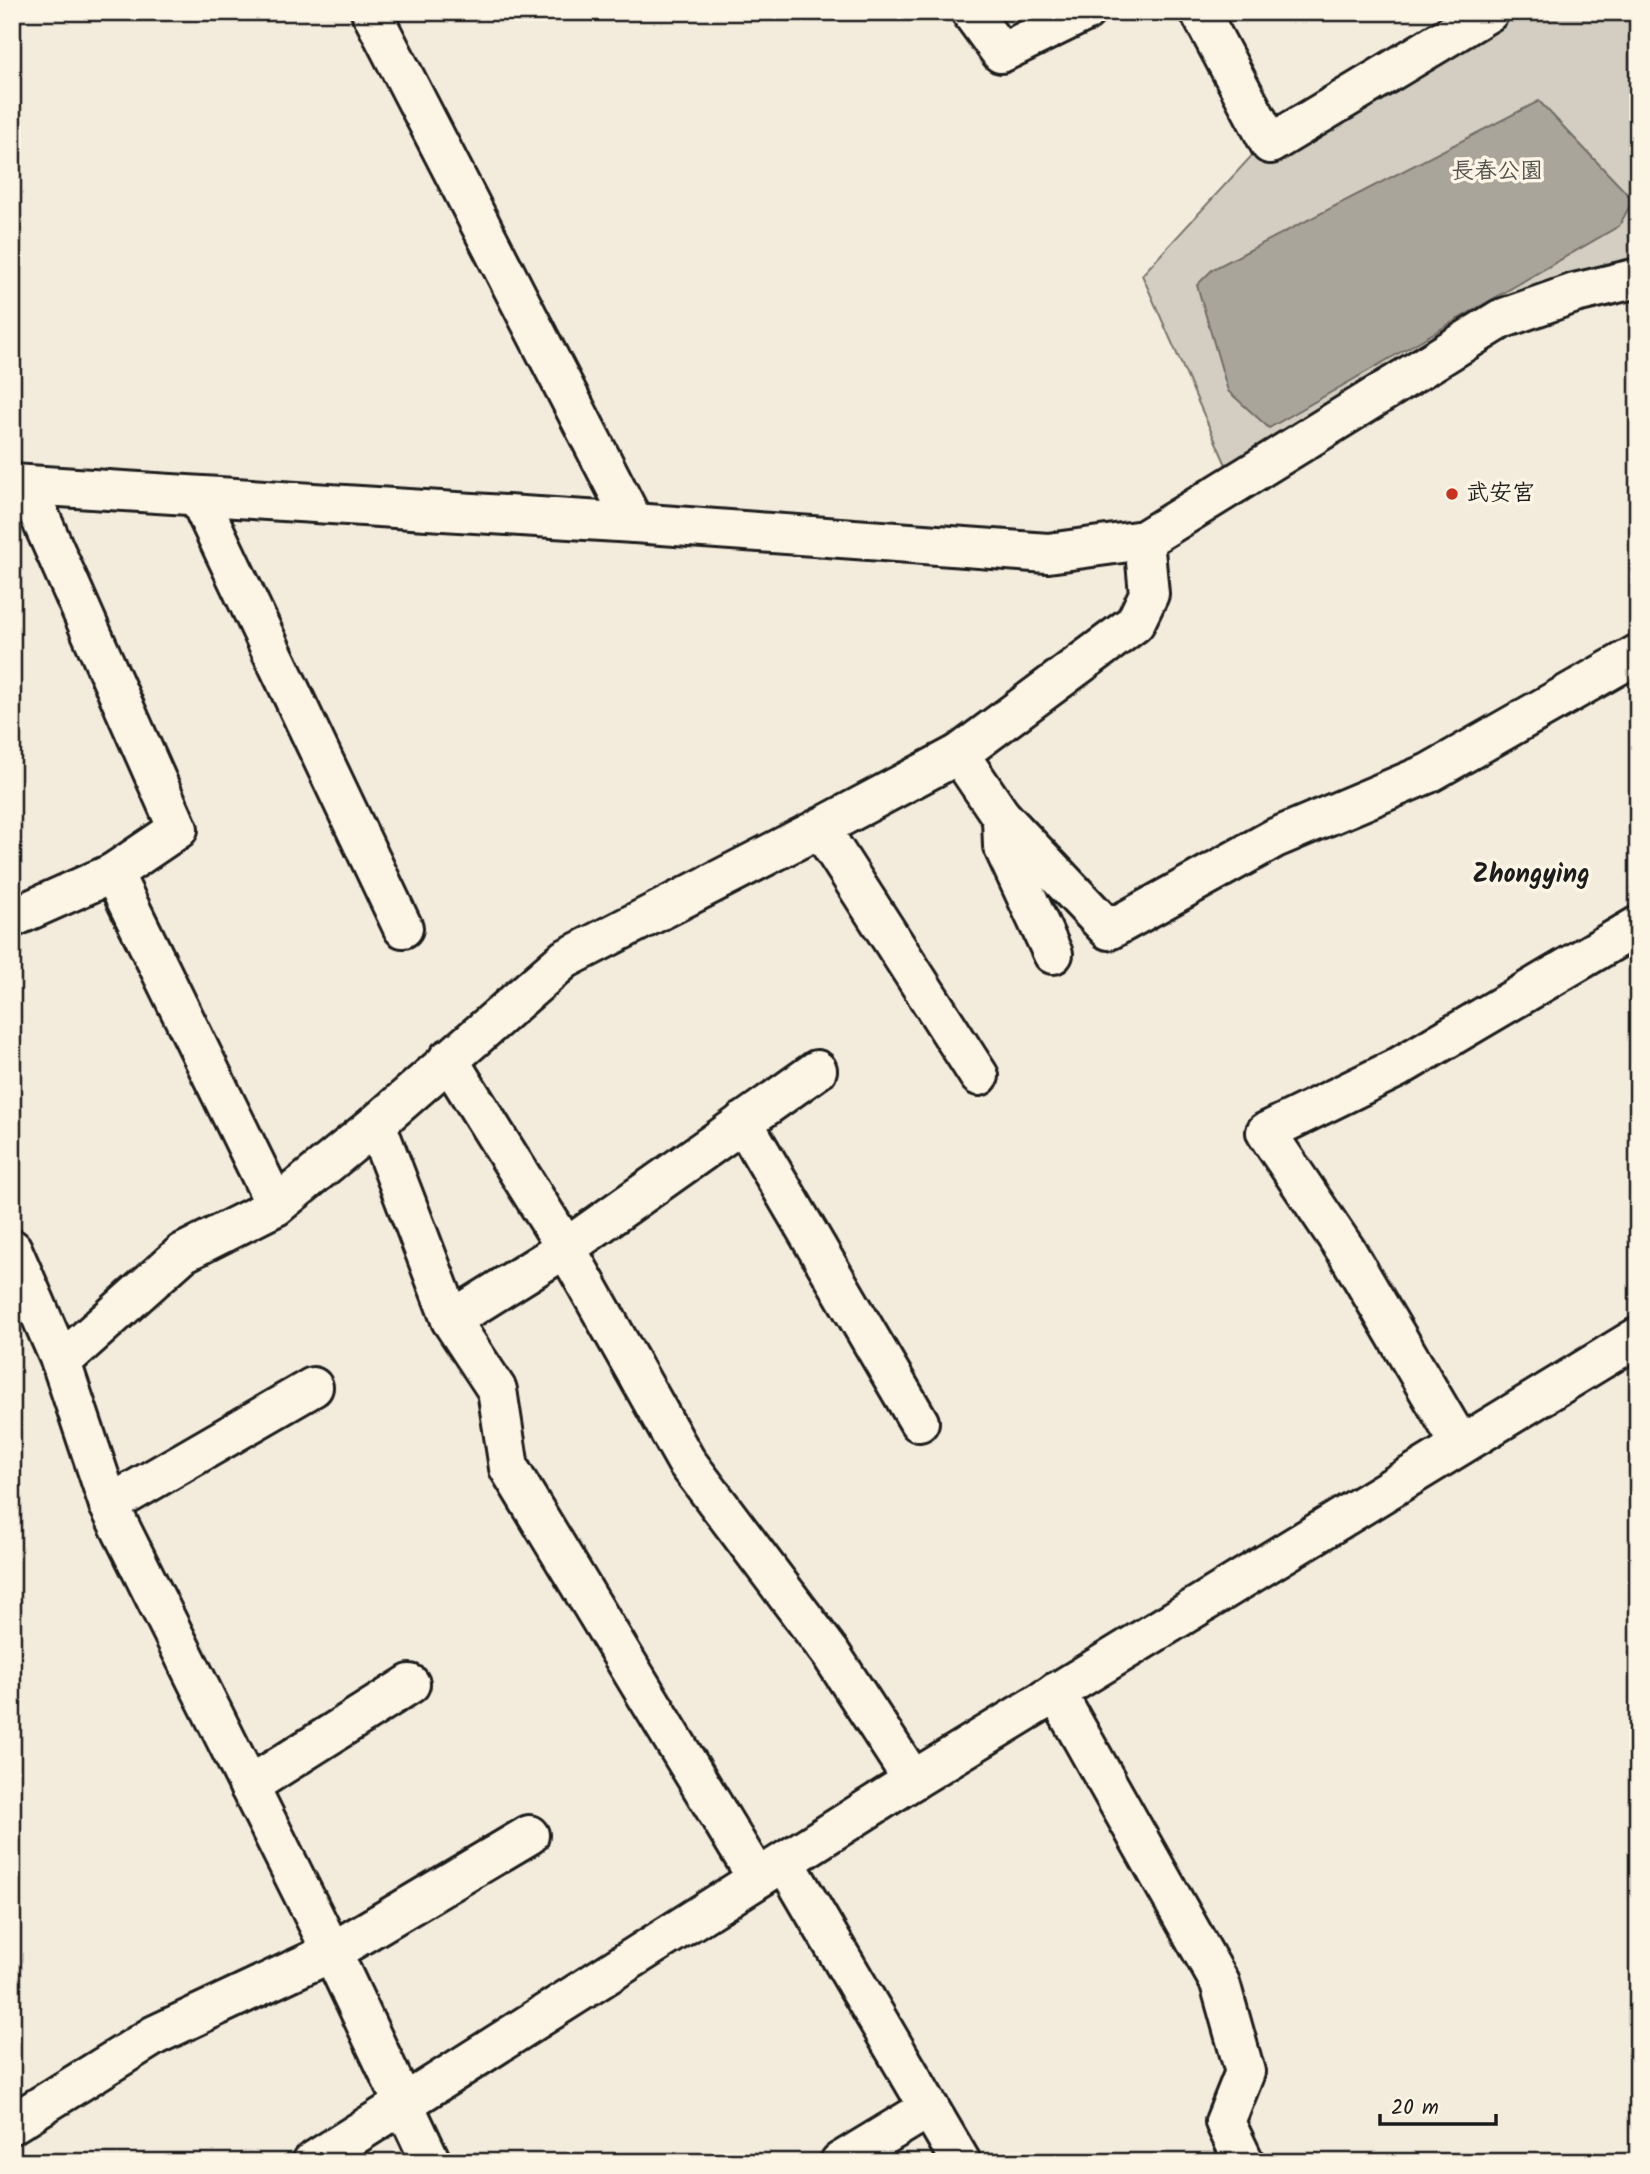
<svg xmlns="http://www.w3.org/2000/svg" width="1650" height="2174" font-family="Kalam,'LXGW WenKai TC',sans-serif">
	<rect width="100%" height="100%" fill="#f3ecdd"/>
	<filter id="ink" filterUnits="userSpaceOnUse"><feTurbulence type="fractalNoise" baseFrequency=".0143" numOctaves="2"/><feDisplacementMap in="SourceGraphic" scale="14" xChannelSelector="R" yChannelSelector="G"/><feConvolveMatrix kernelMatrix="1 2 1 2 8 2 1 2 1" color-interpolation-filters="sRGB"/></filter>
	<g filter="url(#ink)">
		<!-- green -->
		<path fill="#d3cec1" stroke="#78756e" stroke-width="2" d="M1491,12h147v249l-400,231 -96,-217 127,-138z"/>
		<!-- water -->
		<path fill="#aaa59b" stroke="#716e68" stroke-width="2" d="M1539,101l94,99 -14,26 -350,202 -41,-37 -31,-106 16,-16z"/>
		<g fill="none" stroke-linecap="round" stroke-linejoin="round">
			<!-- minor casing -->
			<g stroke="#1c1c1c" stroke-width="44">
				<g id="minor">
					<path d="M371,12l263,511"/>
					<path d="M971,12l30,41 84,-41"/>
					<path d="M1200,12l70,132 219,-132"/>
					<path d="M12,484l622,39 414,30 96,-13 357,-221 74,-26 63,-15"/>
					<path d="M26,485l152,344 -65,44 163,333"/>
					<path d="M198,496l205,432"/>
					<path d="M959,754l42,62 108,114 166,-92 154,-65 209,-119"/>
					<path d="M1002,817l1,29 50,108"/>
					<path d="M820,828l159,248"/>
					<path d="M12,918l101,-45"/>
					<path d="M448,1059l118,189 120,213 145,193 82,126"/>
					<path d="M743,1122l176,300"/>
					<path d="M376,1124l75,196 46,70 12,78 248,410"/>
					<path d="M12,1249l49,113 48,143 223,447 99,210"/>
					<path d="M451,1320l115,-72 251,-178"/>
					<path d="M61,1362l122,-109 93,-47 100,-82 189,-165 255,-131 139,-74 176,-131 14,-29 -5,-54"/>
					<path d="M1460,1444l-113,-192 -81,-120 131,-64 241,-142"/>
					<path d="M109,1505l204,-118"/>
					<path d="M1056,1692l164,291 25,89 -20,50 19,40"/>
					<path d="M249,1786l161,-102"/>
					<path d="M785,1862l176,300"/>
					<path d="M12,2124l143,-89 177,-83 197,-117"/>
					<path d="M312,2162l601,-382 725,-443"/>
					<path d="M840,2162l89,-54"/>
				</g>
			</g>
			<!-- minor -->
			<use href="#minor" stroke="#fcf5e5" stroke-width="38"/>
		</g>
	</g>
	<!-- markers -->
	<circle fill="#c8321e" stroke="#fcf5e5" stroke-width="2.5" cx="1452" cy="494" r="7"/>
	<g text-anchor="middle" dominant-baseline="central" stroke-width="7" stroke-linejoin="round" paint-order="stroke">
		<!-- park labels -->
		<g font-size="23" fill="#53514e" stroke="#fcf5e5">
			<text x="1497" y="172">長春公園</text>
		</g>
		<!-- poi labels -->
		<g font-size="23" fill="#1c1c1c" stroke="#fcf5e5" text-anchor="start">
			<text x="1466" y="494">武安宮</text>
		</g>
		<!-- quarter labels -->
		<g font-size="26" font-weight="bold" fill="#1c1c1c" stroke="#fcf5e5">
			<text x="1531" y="875">Zhongying</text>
		</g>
	</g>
	<!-- margin -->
	<rect width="1650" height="2174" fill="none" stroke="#fcf5e5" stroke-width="42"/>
	<rect x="21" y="21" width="1608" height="2132" fill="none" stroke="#1c1c1c" stroke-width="2.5" filter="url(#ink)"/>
	<!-- scale -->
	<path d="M1380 2114v10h116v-10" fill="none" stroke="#1c1c1c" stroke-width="3.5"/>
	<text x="1391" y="2114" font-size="21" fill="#1c1c1c" stroke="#fcf5e5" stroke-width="5" paint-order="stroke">20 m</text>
</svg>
